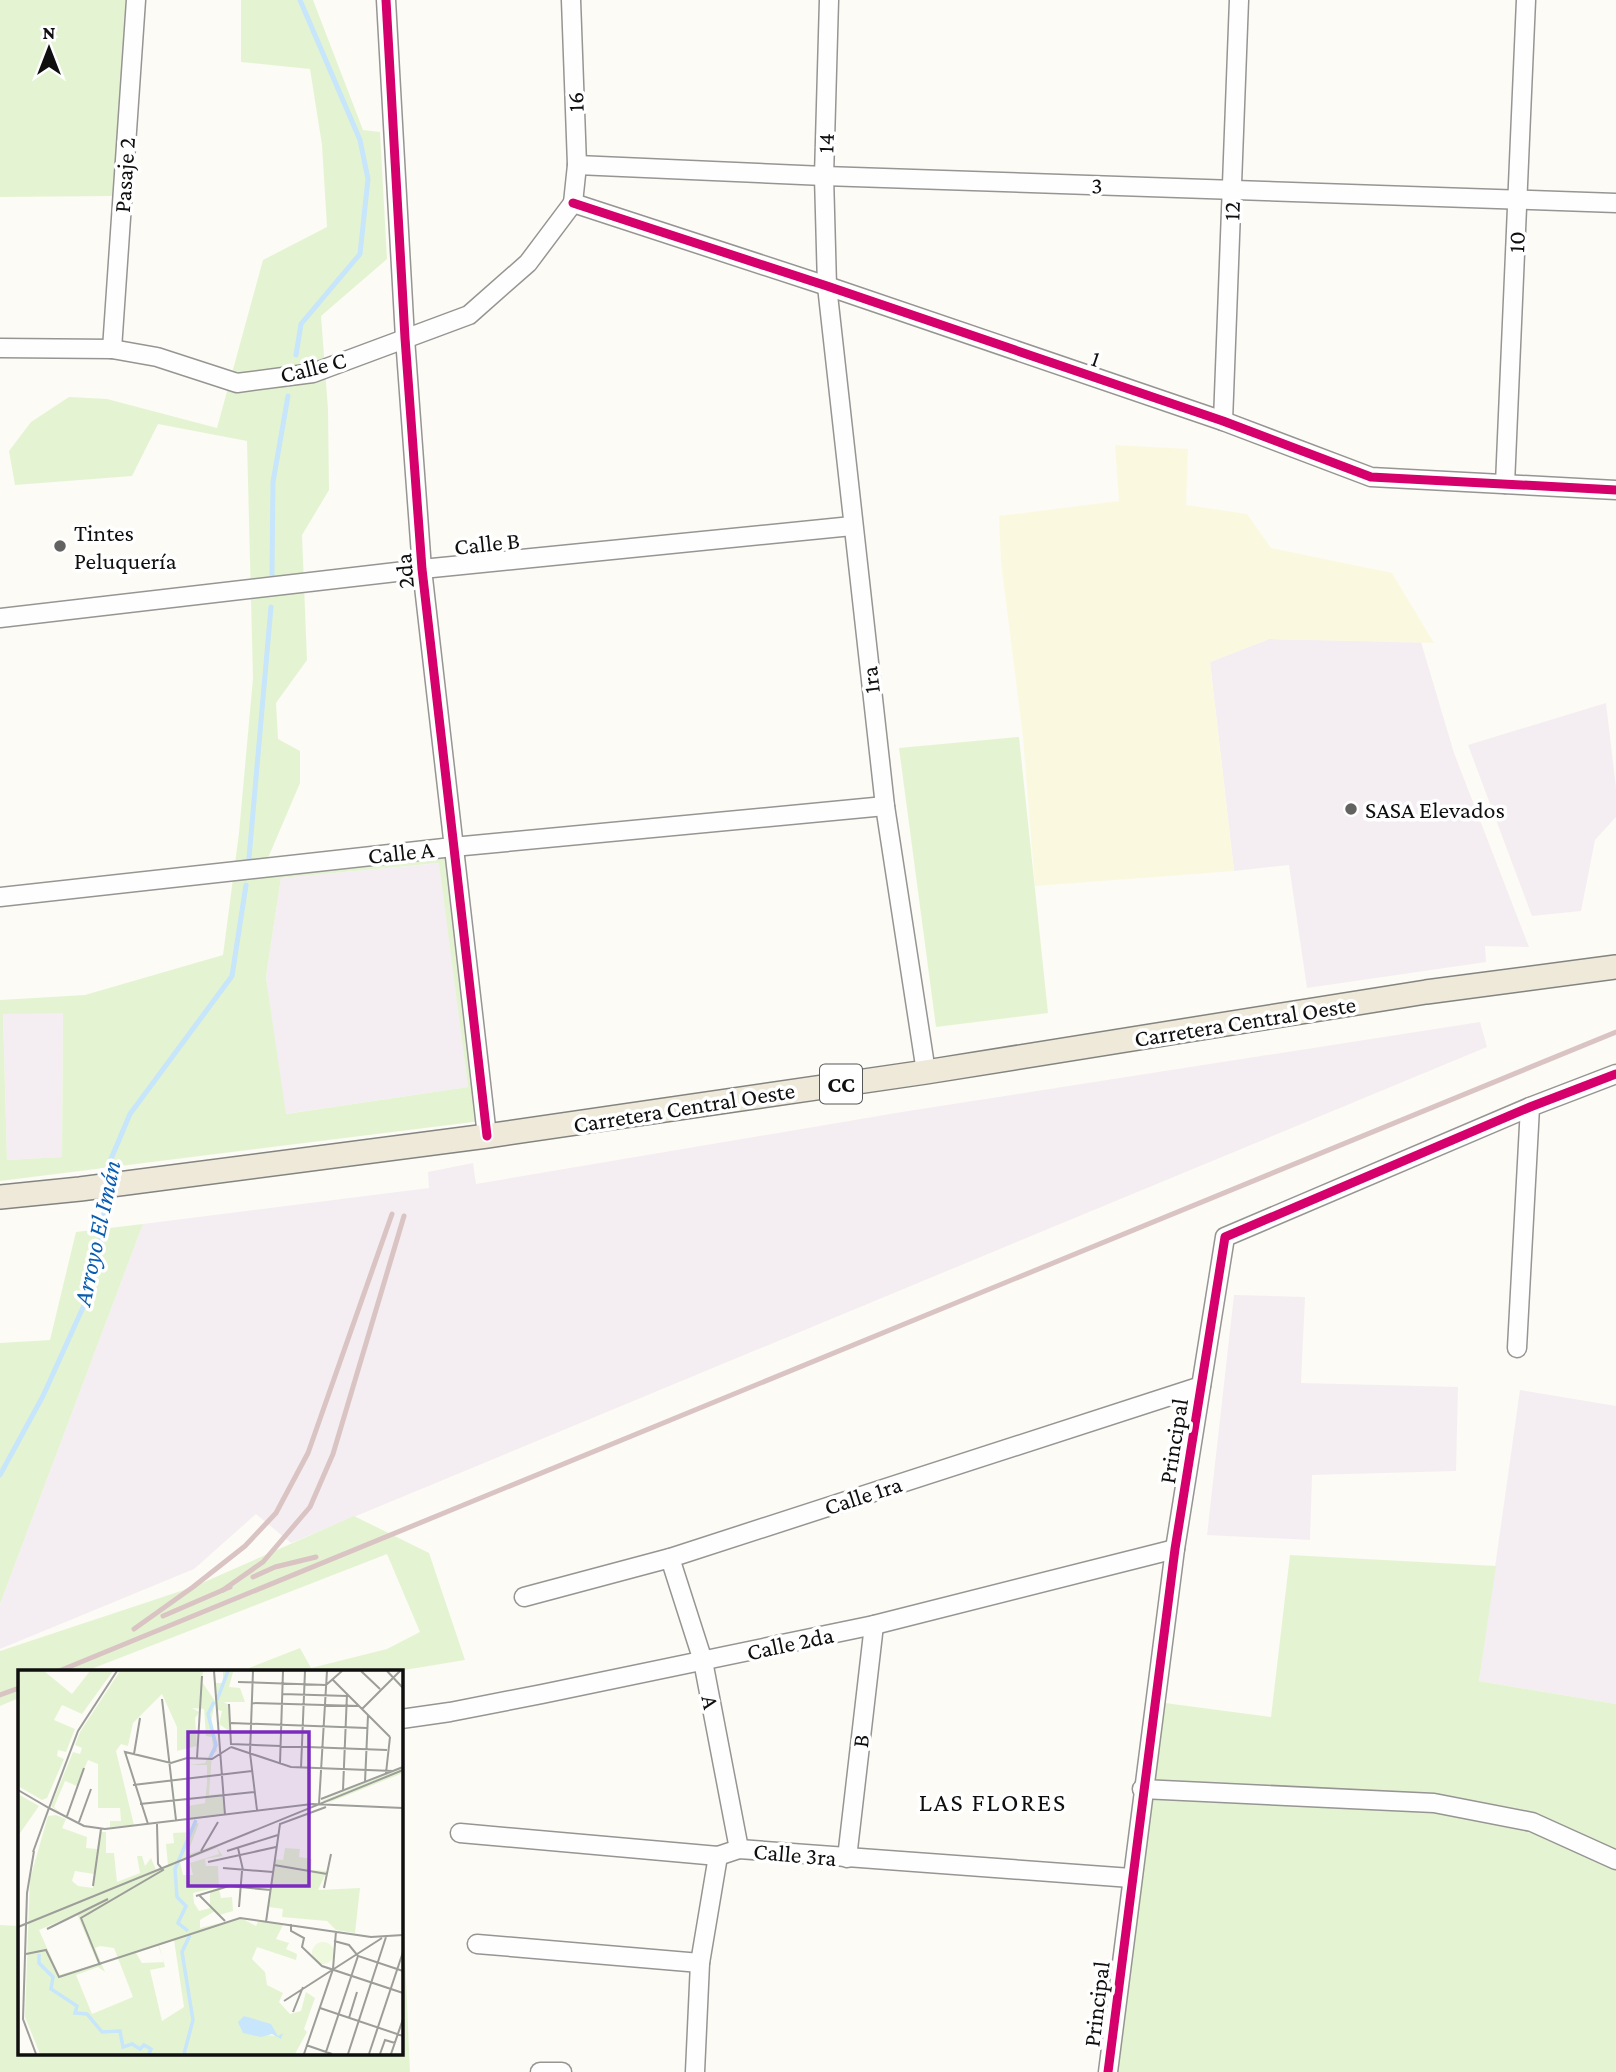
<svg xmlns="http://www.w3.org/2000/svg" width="1616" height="2072" font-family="'Crimson Pro',serif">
	<rect width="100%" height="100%" fill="#fcfbf5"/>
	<!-- industrial -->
	<g fill="#f4eef2">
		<path d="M1269,639l152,3 33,111 75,194 -44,-1 1,16 -179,26 -18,-123 -55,6 -24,-209z"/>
		<path d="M1606,703l10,85v29l-21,23 -14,71 -49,5 -64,-171z"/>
		<path d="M440,863l28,224 -183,27 -19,-137 15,-99z"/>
		<path d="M3,1013h60l-1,144 -55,3z"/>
		<path d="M1480,1022l7,25 -1196,496 -35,-29 -62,55 -194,80v-45l143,-380 286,-36 -1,-16 45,-9 3,21 432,-73z"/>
		<path d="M1234,1295l71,2 -4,86 157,4 -2,84 -144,4 -2,65 -103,-5z"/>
		<path d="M1520,1390l96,16v298l-137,-23z"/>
	</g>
	<!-- farmland -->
	<path fill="#faf9e0" d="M1115,445l73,4 -2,56 61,9 24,34 121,25 42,70 -165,-4 -59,23 24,209 -199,15 -12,-149 -22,-175 -2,-46 120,-15z"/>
	<!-- green -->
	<g fill="#e4f4d2" fill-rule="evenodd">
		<path d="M0,0h126l-13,196 -113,1z"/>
		<path d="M241,0h72l50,130 17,2 7,127 -66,57 7,93 1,81 -27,45 5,125 -31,43 2,36 22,12v32l-32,75 188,-18 33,280 -489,61v-181l85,-5 138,-40 16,-122 14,-155 -6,-237 -89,-17 -26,52 -117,9 -6,-34 22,-29 38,-25 38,2 110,29 46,-168 64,-33 -5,-82 -12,-76 -69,-7zM439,863l29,224 -182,27 -20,-137 15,-99zM63,1013l-1,144 -55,3 -4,-146z"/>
		<path d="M1019,737l29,276 -112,14 -37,-279z"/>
		<path d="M143,1224l-143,380v-261l50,-3 26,-108z"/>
		<path d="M354,1516l75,37 36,107 -67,11h-157l59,-23 11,20 76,-19 33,-17 -33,-78 -301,117h-67v27l-19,8v-55l193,-64z"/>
		<path d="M1290,1555l206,11 -17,115 137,23v368h-505l46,-370 114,15z"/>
		<path d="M401,1862l9,210h-410v-147l19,1v127h382z"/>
	</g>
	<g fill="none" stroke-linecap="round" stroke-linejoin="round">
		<!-- stream -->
		<g stroke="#c7e5fb" stroke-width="5">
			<path d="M296,355l5,-31 59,-70 8,-75 -8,-39 -60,-140"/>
			<path d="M272,575l1,-93 15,-86"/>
			<path d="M249,858l22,-251"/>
			<path d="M107,1178l1,-12 22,-52 102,-138 14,-91"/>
			<path d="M0,1475l43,-79 42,-93 17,-69 4,-43"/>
		</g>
		<!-- minor casing -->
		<g stroke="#969593" stroke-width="21">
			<g id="minor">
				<path d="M386,0l19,338 17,231 65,567"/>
				<path d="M571,0l6,165 -4,38"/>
				<path d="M829,0l-5,176 3,110 58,520 41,266"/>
				<path d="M577,165l247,11 792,27"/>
				<path d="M573,203l254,83 396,135 148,56 245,13"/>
				<path d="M0,348l112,1 45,8 80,26 76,-10 156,-58 59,-52 45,-60"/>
				<path d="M112,349l24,-349"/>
				<path d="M1223,421l16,-421"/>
				<path d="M1505,484l21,-484"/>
				<path d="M0,618l422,-49 430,-43"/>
				<path d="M0,897l453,-50 432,-41"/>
				<path d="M1517,1348l13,-241"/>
				<path d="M670,1558l33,103 36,188"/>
				<path d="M524,1597l146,-39 531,-172"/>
				<path d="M401,1719l49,-7 92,-18 332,-69 301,-76"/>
				<path d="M1142,1789l292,14 98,19 84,38"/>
				<path d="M460,1833l258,23 21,-7 392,29"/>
				<path d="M847,1858l27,-233"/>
				<path d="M477,1944l223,19"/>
				<path d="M540,2072h22"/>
				<path d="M695,2072l5,-109 18,-107"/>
				<path d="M1108,2072l67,-523 50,-312 305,-130 86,-33"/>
			</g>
		</g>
		<!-- major casing -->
		<g stroke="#838380" stroke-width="26">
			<path id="major" d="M0,1197l80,-8 407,-53 439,-64 500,-80 190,-25"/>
		</g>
		<!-- minor -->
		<use href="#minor" stroke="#fffefe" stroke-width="18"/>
		<!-- major -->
		<use href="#major" stroke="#eee9d9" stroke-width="23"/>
		<!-- rail -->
		<g stroke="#dac4c3" stroke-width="5">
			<path d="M253,1577l22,-10 41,-10"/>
			<path d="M223,1590l40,-28 47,-55 23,-53 71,-238"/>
			<path d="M163,1616l67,-29"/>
			<path d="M134,1629l59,-42 52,-41 31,-33 32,-60 84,-239"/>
			<path d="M59,1671l1557,-639"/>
			<path d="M0,1695l19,-7"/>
		</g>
		<!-- cycleway casing -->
		<g stroke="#fff" stroke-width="13">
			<g id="cycleway">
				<path d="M386,0l19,338 17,231 65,567"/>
				<path d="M573,203l254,83 396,135 148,56 245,13"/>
				<path d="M1108,2072l67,-523 50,-312 305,-130 86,-33"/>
			</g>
		</g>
		<!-- cycleway -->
		<use href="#cycleway" stroke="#d6006c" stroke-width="9"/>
	</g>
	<!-- markers -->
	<g fill="#626260" stroke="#fff" stroke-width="2.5">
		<circle cx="60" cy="546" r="7"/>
		<circle cx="1351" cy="809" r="7"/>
	</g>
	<g text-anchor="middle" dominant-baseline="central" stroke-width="7" stroke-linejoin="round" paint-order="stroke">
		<!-- shield labels -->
		<rect fill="#fff" stroke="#575757" stroke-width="2" x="820" y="1064.5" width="42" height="39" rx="5"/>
		<g font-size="23" font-weight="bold" fill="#0f0f0f">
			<text x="841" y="1084">CC</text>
		</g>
		<!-- street labels -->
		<g font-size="24" fill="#0f0f0f" stroke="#fff">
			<text transform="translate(575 102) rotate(-92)">16</text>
			<text transform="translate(825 143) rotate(-88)">14</text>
			<text transform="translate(124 175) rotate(-86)">Pasaje 2</text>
			<text transform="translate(1097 185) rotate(2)">3</text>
			<text transform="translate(1231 211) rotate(-88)">12</text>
			<text transform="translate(1516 242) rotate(-87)">10</text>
			<text transform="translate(1096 358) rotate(19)">1</text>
			<text transform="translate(313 367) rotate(-14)">Calle C</text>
			<text transform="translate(487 543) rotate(-6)">Calle B</text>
			<text transform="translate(404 571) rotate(-95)">2da</text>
			<text transform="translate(870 680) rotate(-97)">1ra</text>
			<text transform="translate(401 852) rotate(-6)">Calle A</text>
			<text transform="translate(1245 1021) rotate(-9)">Carretera Central Oeste</text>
			<text transform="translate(684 1107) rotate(-9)">Carretera Central Oeste</text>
			<text transform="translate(1173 1441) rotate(-81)">Principal</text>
			<text transform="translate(863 1495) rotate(-18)">Calle 1ra</text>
			<text transform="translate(790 1643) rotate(-12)">Calle 2da</text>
			<text transform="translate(711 1702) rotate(78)">A</text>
			<text transform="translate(860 1741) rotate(-83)">B</text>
			<text transform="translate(795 1854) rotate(5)">Calle 3ra</text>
			<text transform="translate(1096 2004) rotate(-83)">Principal</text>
		</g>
		<!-- poi labels -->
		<g font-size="24" fill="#0f0f0f" stroke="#fff" text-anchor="start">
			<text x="74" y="532">Tintes<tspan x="74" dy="28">Peluquería</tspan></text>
			<text x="1365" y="809">SASA Elevados</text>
		</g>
		<!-- water labels -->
		<g font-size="26" font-style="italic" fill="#095db1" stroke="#fff">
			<text transform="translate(97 1233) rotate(-78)">Arroyo El Imán</text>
		</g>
		<!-- neighbourhood labels -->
		<g font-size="26" letter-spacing="2" fill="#0f0f0f" stroke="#fff">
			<text x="993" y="1802">LAS FLORES</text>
		</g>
	</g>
	<!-- overview -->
	<g transform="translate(18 1670)">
		<rect width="385" height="385" fill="#fcfbf5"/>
		<path d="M0,1h26l28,23 18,-23h23l-31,43 -20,-9 -8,15 21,9 -9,23 -8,-2 -1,6 7,3 -17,39 -5,2 -24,-14zM102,1h83l-1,11 13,19 -5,26 7,24 -5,4 -3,40 13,-1 3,21 -37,5v-14l17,-3 2,-21v-17h-18l16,-2 8,-15 -1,-11 -6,-1 -2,-27 -12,-1 7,4 -4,6 2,28 -20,5v-24l-15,-33 -29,29 -5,23 -7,-2 -5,7 18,74 -24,2v-6h11l-1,-13h-22v-44l-10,-4 -11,26 -12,-5 -11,26 12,11 -15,-12 22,-54 7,2 2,-6 -7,-3 5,-13zM199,1h26l-10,1 -4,15 11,1 5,14h-21l5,3v26l-10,-7 3,-13 -5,-1 -2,-27h8v-11zM385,97v6l-73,29 -8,-1zM0,124l21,12 -21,30zM38,145l10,4 -4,9 25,9 -1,11 11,1 3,-17h6v21h8l3,29 23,-9 -3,-17h5l3,10 6,-8 5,12 12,-5 -2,-21 8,-1 -1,-10 19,-1 2,-8 5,-1 -12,32 28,-10 8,11 -18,3 1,7h12l1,21 -26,6 1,10 5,8 11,-3v-15l9,-4 2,9 11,-1 1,14 -14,4 -4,-4 -15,9v8l41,-10 15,8 3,-6 24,5 -7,14 13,4 -3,6 11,5 -1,6 -39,-13 -5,12 13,13 2,13 16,8 -4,9 11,12 11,-3 5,-19 9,6 -11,31 3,3 -12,22h-255l-15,-37 5,-138 18,-63zM199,178l2,6 -29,9 3,12h-10l-3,-13zM57,201l19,3 -1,14 -15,-2 -6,-5zM59,244l21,50 -39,11 -20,-45zM156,270l10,67 -22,14 -12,-51 15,-3 -6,-22zM140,275l6,17 -22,1 -6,-10zM82,276l14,2 19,49 -41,17 -16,-39 22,-8 7,5 -10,-24zM226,346l29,13 5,7 -35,-3zM267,178l15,1 -1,8 13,2 -1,11 16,1 -9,19 42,-2 -5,45 -19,-3 -9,-9 -45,-4 1,-8 -14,-2 6,-48 8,1z" fill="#e4f4d2" fill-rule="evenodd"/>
		<path d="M294 283a11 11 0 1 1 22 0a11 11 0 1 1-22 0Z" fill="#eef8dd"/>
		<path d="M226,346l27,8 7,12 5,-3 -2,6 -9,-5 -11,3 -18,-4 -5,-11z" fill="#c7e5fb"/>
		<path fill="none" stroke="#c7e5fb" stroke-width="3.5" d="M199,30l11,-29M192,88l6,-13 -8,-31 6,-12M170,261l-10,-8 8,-17 -9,-9 -2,-28 21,-49M21,284v9l14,14 -2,12 26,17 -2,7 12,1 15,18 18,-1 3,16 9,-3 8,5 4,-4 7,4 -2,5M166,384l9,-34 -11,-68 8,-17"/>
		<path fill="none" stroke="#9d9d99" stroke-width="2" d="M196,1l11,144M235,1l-3,82 7,57M343,1l19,18M369,1l16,17M315,10l57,57M220,12l88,3M308,15l16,-14M264,24l65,2M144,29l14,121M233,33l108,3M211,34l2,41M344,39l38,-38M213,53l136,5M213,74l156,6M213,77l60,20 102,4M116,84l6,-36M179,88l5,-82M262,93l3,-92M283,98l4,-97M368,103l4,-36M347,112l3,-67M115,115l119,-14M0,120l31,18 29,-77 39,-60M325,120l4,-96M303,129l82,-32M122,134l114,-12M301,134l8,-133M49,146l17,-48M61,152l12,-33M130,154l-23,-72 46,11 16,-5 25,1 19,-12M220,178l5,22M16,181l-7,42 -4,126 13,35M183,181l17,-29M209,181l51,-16M15,182l16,-44 35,18 21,3 207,-25 91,4M190,192l68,-15M256,195l53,9M205,198l50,4M75,216l8,-57M306,218l7,-34M181,225l26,26M178,226l33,-10 42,4M221,237l3,-36M248,252l14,-98 46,-17M273,254v7l13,7 -2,9 20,19 81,27M0,257l385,-157M29,259l61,-30M316,271l15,4 9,11 45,15M8,284l20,-4 13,27 181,-59 131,19 32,-2M82,295l-19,-47 82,-48 -5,-6 -1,-40M266,331l98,-63M302,338l83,28M275,342l10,-25M331,348l8,-26M288,375l26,9M308,382l32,-96M286,384l29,-85 3,-38M330,384l38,-117M351,384l34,-102M362,384l5,-14 10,3M373,384l12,-35"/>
		<path fill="#7b2cbf" fill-opacity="0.15" stroke="#7b2cbf" stroke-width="3.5" d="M170,62h121v154h-121z"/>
		<rect width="385" height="385" fill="none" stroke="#0f0f0f" stroke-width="3.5"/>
	</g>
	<!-- north arrow -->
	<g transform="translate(49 49)" stroke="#ffffff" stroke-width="5" paint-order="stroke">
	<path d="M0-5L12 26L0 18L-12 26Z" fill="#0f0f0f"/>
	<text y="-10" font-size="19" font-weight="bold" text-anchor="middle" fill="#0f0f0f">N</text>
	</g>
</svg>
